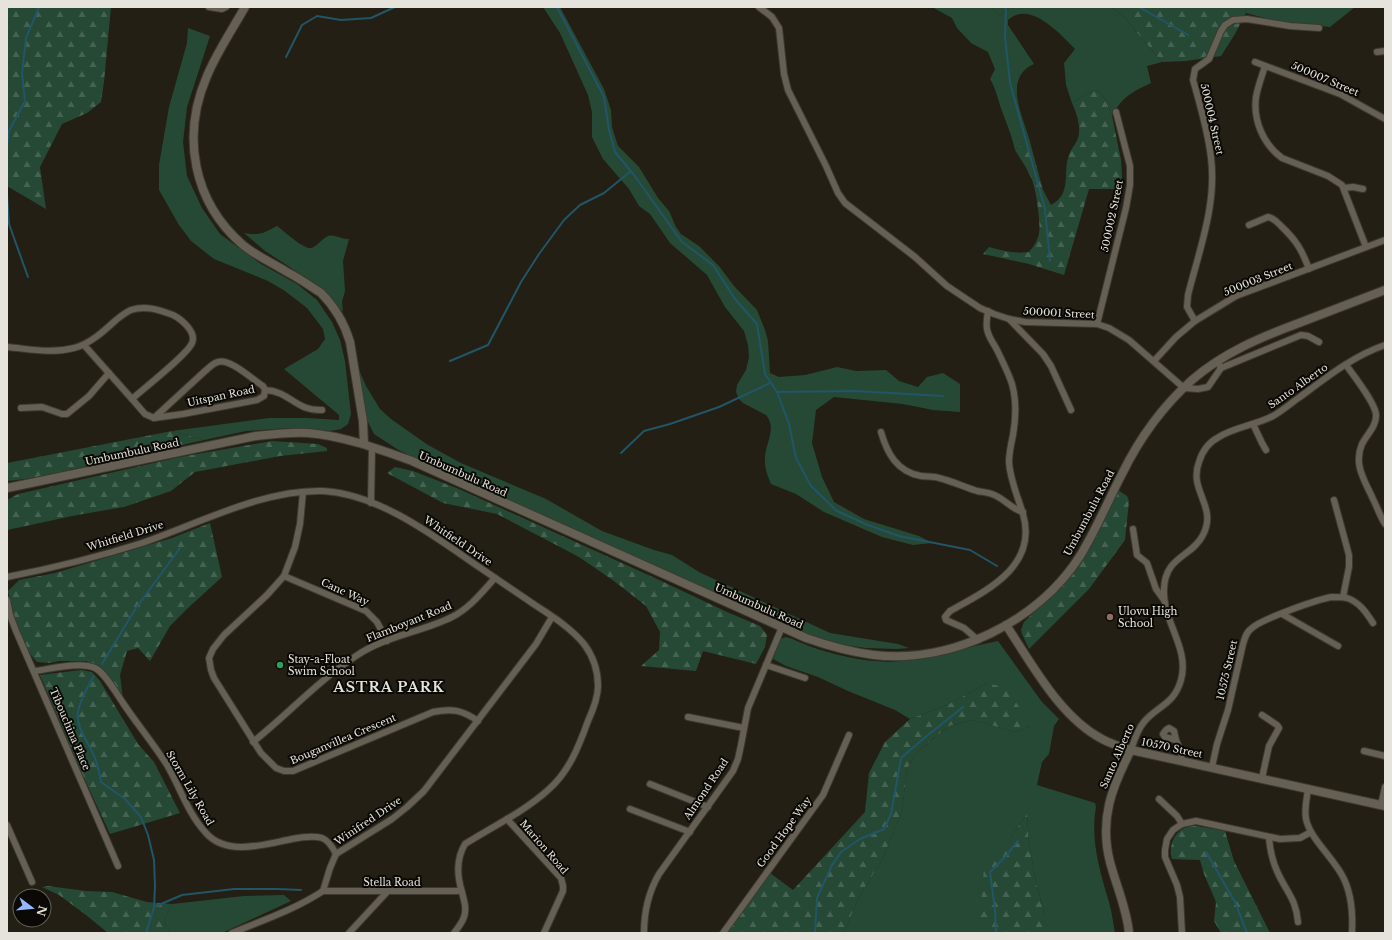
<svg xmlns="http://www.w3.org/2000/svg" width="1392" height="940" font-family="'Libre Baskerville',serif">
	<defs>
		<pattern id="forest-firs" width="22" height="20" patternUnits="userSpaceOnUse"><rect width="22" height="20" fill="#264936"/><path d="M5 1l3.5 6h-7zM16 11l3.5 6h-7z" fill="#456352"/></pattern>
	</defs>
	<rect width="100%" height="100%" fill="#231f14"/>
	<!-- green -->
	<g fill="#264936">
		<path d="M543,7h17l44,82 7,21 1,17 6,19 21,21 19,31 11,13 7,16 5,7 18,12 20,20 15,20 23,24 8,20 3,11 2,32 9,4 26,-2 32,-8 19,4 30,-1 13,11 19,6 9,-10 16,-4 17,11v28l-27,-2 -30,-6 -69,-7 -18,13 -4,33 10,34 12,25 30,17 55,17 13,7 -19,2 -31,-8 -58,-25 -28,-18 -25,-10c-4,-9 -7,-18 -6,-27 1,-15 12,-29 1,-42l-23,-12 -4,-4 -3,-7 1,-7 9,-15 3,-13 -1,-12 -4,-14 -19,-24 -18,-32 -37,-32 -20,-29 -11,-8 -10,-17 -26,-30 -11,-22v-25l-4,-17 -28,-62z"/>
		<path d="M932,7h60l1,3 7,5 11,-8h100l14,11 37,44 -15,4 4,17c-19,9 -29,14 -39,33l-6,-16 -9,-10 -9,3 -16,10 -6,-18 -2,-22 11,-14c-15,-15 -45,-49 -67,-29v5l26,39c-31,14 -12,50 -5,74l-14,12c-3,-14 -8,-25 -13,-39 -4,-11 -6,-22 -12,-32l5,-10 -7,-17 -17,-9 -14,-15 -5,-10z"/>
		<path d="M1245,7h110l-25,20 -54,-6 -30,-8z"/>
		<path d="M188,28l22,8 -23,71 -4,35 4,34 15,32 18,26 41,30 36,20 20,16 15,22 8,18 5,21 6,53 -3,10 -7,5 -11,2 -40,-3 -44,3 -42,9 -32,-9 97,-13h38l32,2v-5l-55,-46 34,-20 7,-10 -2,-10 -16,-21 -22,-17 -17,-10 -54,-22 -23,-18 -12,-16 -20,-35v-25l10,-58 18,-64z"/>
		<path d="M277,226c7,5 27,24 35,22 6,-3 10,-9 16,-12 7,-2 14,4 21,3l-6,22 2,30 -3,11 1,10 -21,-24 -57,-37 -21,-18c15,3 20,0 33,-7z"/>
		<path d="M359,370l7,16 14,23 11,10 37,26 33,18 85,36 56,32 52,19 18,5 27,17 131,61 68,11 11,4 -12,1 -31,-1 -28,-4 -28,-8 -57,-27 -165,-72 -168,-76 -23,-12 -23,-15 -7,-14z"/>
		<path d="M786,637c8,2 15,6 23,9 28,10 63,18 93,15 33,-3 64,-14 96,-20l44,61 17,17 -5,7 -5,28 -7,8 -5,23 58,18 1,4c-6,33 4,65 13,95 3,10 4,21 6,31h-70v-17l-9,-34 -7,-39 -2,-29 -16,23 -32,96h-135l14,-34 25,-41 19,-47 5,-42 10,-17 32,-26 24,-6 42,12 16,-6 -44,-43 -40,22 -37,14 -15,-9 -47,-19 -30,-14 -32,-11 -13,-7 7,-20z"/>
		<path d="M284,895l7,6 -69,32h-52l-6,-11 8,-18 72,-8z"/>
	</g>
	<!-- forest -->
	<g fill="url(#forest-firs)">
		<path d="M7,7h104l-7,75 -3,20 -14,11 -25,11 -22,43 6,42 -39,-23z"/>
		<path d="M992,7h19l-11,8 -7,-5z"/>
		<path d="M1111,7h134l1,6 -11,21 -14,22 -35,5 -24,1 -37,-44z"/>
		<path d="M1097,90l9,10 6,16 9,44 1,16 -1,13h-32l-25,86 -35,-11 -46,-10 6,-7c14,4 26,7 40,5 5,-6 9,-12 10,-19 2,-10 -3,-44 -7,-53 -4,-11 -11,-20 -17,-30l14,-12 14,52 8,15c22,-12 11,-32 18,-50 2,-7 10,-14 10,-22 1,-10 -3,-21 -7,-30l16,-10z"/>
		<path d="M172,431l32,9 -171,38 -26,3v-18z"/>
		<path d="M272,441l46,3 9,4v3l-47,5 -85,16 -24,19 -47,16 -47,8 -70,15v-30l11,-6 162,-37z"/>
		<path d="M395,467l18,4 46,18 196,89 72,34 33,14 7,9 -2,12 -9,17 -53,-13 -7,20 -55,-5 18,-16 1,-18 -14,-26 -32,-25 -35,-24 -82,-43 -54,-11 -56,-30z"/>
		<path d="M1118,490l9,6 2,5 -4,39 -36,49 -60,60 -7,-15 -1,-4 3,-8 33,-33z"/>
		<path d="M210,523l12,54 -33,30 -19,19 -20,35 -12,-13 -11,3 -7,24 3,24 -16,-23 -12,-11 -9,-4h-27l-9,2 -13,-1c-17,-18 -24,-46 -29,-71l11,-11 36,-7 117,-35z"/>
		<path d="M81,670l11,2 8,9 38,63 16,18 26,51 -70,21 -30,-65 -40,-94z"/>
		<path d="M987,683l20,5 24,38 -16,6 -42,-12 -24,6 -32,26 -10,17 -5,42 -19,47 -25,41 -14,34h-117l43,-60 23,17 72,-78 4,-39 16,-31 25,-23 37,-14z"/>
		<path d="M1027,814l2,29 7,39 9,34v17h-66l5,-66 27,-30z"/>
		<path d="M1197,826l28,5 9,30 36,72h-49l-7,-12 2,-19 -12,-28 -4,-14 -28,-1c-4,-12 2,-28 15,-32 3,-1 7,-1 10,-1z"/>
		<path d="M48,886l38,5 26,1 35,10 25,2 -8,18 6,11h-62l-22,-18 -27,-20 -17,-8z"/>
	</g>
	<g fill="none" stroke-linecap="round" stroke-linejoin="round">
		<!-- stream -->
		<g stroke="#215567" stroke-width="2">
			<path d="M557,7l47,90 5,33 6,22 19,23 48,67 31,23 22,34 22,25 8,50 12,18 12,32 7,34 15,28 26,25 31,14 31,11 71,14 27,16"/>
			<path d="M1006,7l-1,30 5,46 35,126 5,52"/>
			<path d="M1139,7l49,28"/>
			<path d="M286,57l16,-32 15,-9 24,4 30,-2 24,-11"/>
			<path d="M7,145l2,-14 16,-30 -3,-27 4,-36 13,-31"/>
			<path d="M7,194l2,30 19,53"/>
			<path d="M450,361l38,-16 33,-63 18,-28 25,-34 16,-15 24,-12 27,-22"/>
			<path d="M777,392l78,-1 88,5"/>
			<path d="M621,453l23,-22 26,-7 49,-17 51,-24"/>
			<path d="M102,664l34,-56 44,-60"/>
			<path d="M94,676c-6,10 -14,24 -16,36 -3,16 13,33 18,49 2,6 4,14 5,21l24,17 16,18 7,18 6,25 1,26 -1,21 -8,26"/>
			<path d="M1206,852l29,50 12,31"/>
			<path d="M154,907l28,-12 52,-6h43l24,1"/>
			<path d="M815,933l2,-35 15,-33 9,-13 19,-13 24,-10 7,-15 10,-56 22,-19 40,-32"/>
			<path d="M996,933l-1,-23 -5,-38 15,-15 13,-16"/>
		</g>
		<!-- street casing -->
		<g stroke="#3d3932" stroke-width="8">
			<g id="street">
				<path d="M209,7l13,2 4,-2"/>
				<path d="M759,7l13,10 7,11 5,46 4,16 38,76 12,27 7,10 70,54 32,29 33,22 14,6 15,5 16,3 72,2 12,4 20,12 55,48 14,1 10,-2 13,-19"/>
				<path d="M1377,52l8,-1"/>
				<path d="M1255,62l85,32 45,25"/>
				<path d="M1265,66c-3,10 -7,20 -9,31 -3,23 7,47 26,61l46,18 14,9 24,62"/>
				<path d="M1344,188l9,-1 10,2"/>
				<path d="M1249,225l19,-8c6,1 9,5 13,9 15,14 21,24 28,43"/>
				<path d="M1009,319l34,35 8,12 20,44"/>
				<path d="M1195,321l-8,-14 1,-12c11,-44 29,-91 23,-137 -3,-27 -11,-53 -18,-78l2,-11 14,-10 12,-28 4,-6 8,-5 14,-1 43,7 29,2"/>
				<path d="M1097,324l29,-116 4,-23v-19l-14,-54"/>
				<path d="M84,345l48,54"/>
				<path d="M7,347c23,2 44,7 67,1 16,-4 30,-17 42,-28 5,-4 10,-8 15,-10 15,-5 28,0 42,5 8,4 24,17 19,28 -4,11 -49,46 -60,56l13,15 9,4 51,-47c4,-3 8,-8 13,-9 12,-4 35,18 45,24l2,4"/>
				<path d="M1154,361l22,-24 19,-16 41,-25 149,-56"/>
				<path d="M1346,365c8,11 28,36 30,49 1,12 -9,20 -14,30 -9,21 3,37 11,55 4,8 7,17 12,25"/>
				<path d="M1220,366l1,2 80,-33 7,1 11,6"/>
				<path d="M265,390c25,1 30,21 57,20"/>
				<path d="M21,408l21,-1 20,7h5l22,-18 20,-23"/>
				<path d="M154,418l29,-4 74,-14 7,-4 1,-6"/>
				<path d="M1253,424l9,19 4,7"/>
				<path d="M881,432c6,21 16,40 40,44 6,1 12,0 18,2 13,3 25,9 38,13 4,1 10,1 15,3 12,4 19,15 31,18"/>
				<path d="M303,492l-3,32 -5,23 -11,29 -17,19 -43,40 -11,14 -4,9 2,12 3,8 47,75 15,15 8,3h9l140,-59c19,-4 29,-2 45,9"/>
				<path d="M1334,500l15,55v12l-6,30"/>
				<path d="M371,503l1,-56"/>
				<path d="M1133,529l4,26 10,8 9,26 8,11"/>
				<path d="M284,576l82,35 11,11 10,19"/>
				<path d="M7,577c46,-9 91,-20 135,-34 56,-19 121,-54 181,-52 56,3 111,45 156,76 19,13 37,25 56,38 17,11 36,23 49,39 9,12 14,27 14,42 0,12 -5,24 -10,35 -9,25 -19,51 -40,69 -23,21 -56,37 -83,54 -9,15 -8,32 -3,48 2,9 5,16 2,25 -2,6 -6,11 -10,16"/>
				<path d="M7,600l3,15 6,16 102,235"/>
				<path d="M1282,614l56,32"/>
				<path d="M978,640l-14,-12 -18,-8 -1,-3 5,-6c38,-21 88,-45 73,-97 -5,-17 -13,-34 -14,-52 0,-9 2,-18 4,-27 3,-17 4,-33 -1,-51 -4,-12 -10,-24 -16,-36 -3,-5 -8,-12 -9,-19 -1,-5 0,-12 1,-18"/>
				<path d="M766,665l39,13"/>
				<path d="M35,671c15,-2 45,-10 60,-3 10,5 21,25 28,35 14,21 30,40 44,62 13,22 21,49 39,68 21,24 60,11 86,6 10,-2 21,-4 30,-1 6,2 11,10 14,16"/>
				<path d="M688,717l56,11"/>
				<path d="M1176,740l-11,-3 -2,-3 3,-4 3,-2 5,3 2,9 5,12 1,9"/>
				<path d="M253,742c35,-28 66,-62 103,-86 29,-20 66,-24 96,-39 18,-9 30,-25 43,-39"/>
				<path d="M1131,750c3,-9 6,-20 13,-28 13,-16 30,-17 37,-42 9,-32 -19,-59 -17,-91 1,-33 28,-32 39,-54 15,-29 -15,-44 -4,-73 3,-10 10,-20 20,-25 16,-10 37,-12 54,-21 9,-5 18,-13 27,-19 27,-20 53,-41 85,-52"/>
				<path d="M1364,751l21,5"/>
				<path d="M1212,767l5,-23 11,-34 15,-66c2,-6 3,-12 9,-16 10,-9 66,-29 80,-31 4,0 10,0 15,1 12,4 19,14 26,25"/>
				<path d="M1262,778l7,-32 10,-18 -2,-3 -15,-10"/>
				<path d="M650,784l58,23"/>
				<path d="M1308,789c-1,9 -4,20 -2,30 4,20 29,40 38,60 8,17 9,35 8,54"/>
				<path d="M1159,799l18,17 5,8"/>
				<path d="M1381,805l4,-18"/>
				<path d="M630,809l60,23"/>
				<path d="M507,819l54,59 2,8v5l-19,42"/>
				<path d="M7,825l25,57"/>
				<path d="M1269,838c1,11 3,22 8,33 9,21 19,27 21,51"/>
				<path d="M323,891h138"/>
				<path d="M232,933c31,-13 62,-23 91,-42l7,-23 6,-14 56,-35 15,-12 17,-16 112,-147 16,-27"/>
				<path d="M349,933l38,-41"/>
				<path d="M644,933c0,-22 4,-40 15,-59l74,-103 5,-12 3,-14 7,-37 34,-81"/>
				<path d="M723,933l100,-138 26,-60"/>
				<path d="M1182,933l-2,-36 -3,-12 -12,-28v-7l2,-11 6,-9 9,-6 14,-3 84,18 20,-1 11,-6"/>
			</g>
		</g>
		<!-- secondary casing -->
		<g stroke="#3d3932" stroke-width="10">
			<g id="secondary">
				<path d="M245,7c-13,23 -28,45 -38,69 -26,60 -14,126 36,169 13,11 30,18 44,27 12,6 23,14 34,21 14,14 23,29 29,49l13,79 1,23"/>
				<path d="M7,488l249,-52c18,-2 35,-4 52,-3 36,3 71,16 104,28l394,177c23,8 44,14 68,17 77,9 164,-33 206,-99 16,-26 28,-55 42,-82 17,-35 41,-68 70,-94 31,-27 69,-43 107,-57 28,-11 57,-22 86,-33"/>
				<path d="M1006,625c26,39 54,92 96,114 9,5 19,8 29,11l254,56"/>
				<path d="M1129,933c-2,-24 -13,-48 -19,-71 -11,-43 2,-75 21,-112"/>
			</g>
		</g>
		<!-- street -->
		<use href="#street" stroke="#656053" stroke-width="6"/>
		<!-- secondary -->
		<use href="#secondary" stroke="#656053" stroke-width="8"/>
	</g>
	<!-- markers -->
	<circle fill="#8d6e63" stroke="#0b0905" stroke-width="1.5" cx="1110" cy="617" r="4"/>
	<circle fill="#2e9e5b" stroke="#0b0905" stroke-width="1.5" cx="280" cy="665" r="4"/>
	<g text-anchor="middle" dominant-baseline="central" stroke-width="4" stroke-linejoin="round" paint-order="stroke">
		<!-- street labels -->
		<g font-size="10" fill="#e5e3db" stroke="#0b0905">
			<text transform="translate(1325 79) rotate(23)">500007 Street</text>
			<text transform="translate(1212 119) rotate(77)">500004 Street</text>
			<text transform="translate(1112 216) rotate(-78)">500002 Street</text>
			<text transform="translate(1258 279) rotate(-22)">500003 Street</text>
			<text transform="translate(1059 313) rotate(3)">500001 Street</text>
			<text transform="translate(1298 386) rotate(-35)">Santo Alberto</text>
			<text transform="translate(221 396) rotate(-12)">Uitspan Road</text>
			<text transform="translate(132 452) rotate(-12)">Umbumbulu Road</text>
			<text transform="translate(463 474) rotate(24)">Umbumbulu Road</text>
			<text transform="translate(1089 513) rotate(-62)">Umbumbulu Road</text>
			<text transform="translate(125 536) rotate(-17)">Whitfield Drive</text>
			<text transform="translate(458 541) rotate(34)">Whitfield Drive</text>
			<text transform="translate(345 592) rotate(24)">Cane Way</text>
			<text transform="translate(759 606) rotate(24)">Umbumbulu Road</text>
			<text transform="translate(409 622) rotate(-22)">Flamboyant Road</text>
			<text transform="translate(1227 670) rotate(-77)">10575 Street</text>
			<text transform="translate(70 729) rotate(67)">Tibouchina Place</text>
			<text transform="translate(343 739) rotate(-23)">Bouganvillea Crescent</text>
			<text transform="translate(1172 748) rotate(12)">10570 Street</text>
			<text transform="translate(1117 756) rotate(-66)">Santo Alberto</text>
			<text transform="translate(190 788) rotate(60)">Storm Lily Road</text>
			<text transform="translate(706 789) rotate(-56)">Almond Road</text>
			<text transform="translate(368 821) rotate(-34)">Winifred Drive</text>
			<text transform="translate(784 832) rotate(-54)">Good Hope Way</text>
			<text transform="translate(544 847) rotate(49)">Marion Road</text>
			<text x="392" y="882">Stella Road</text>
		</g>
		<!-- poi labels -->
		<g font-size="10" fill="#e5e3db" stroke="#0b0905" text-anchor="start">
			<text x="1118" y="611">Ulovu High<tspan x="1118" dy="12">School</tspan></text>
			<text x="288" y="659">Stay-a-Float<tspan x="288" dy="12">Swim School</tspan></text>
		</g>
		<!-- district labels -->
		<g font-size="14" font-weight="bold" letter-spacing="1" fill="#e5e3db" stroke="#0b0905">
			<text x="389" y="687">ASTRA PARK</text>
		</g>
	</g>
	<!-- border -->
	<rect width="1392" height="940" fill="none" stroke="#e5e3db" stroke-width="16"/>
	<!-- north arrow -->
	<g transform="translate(32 908) rotate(106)"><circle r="19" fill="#0b0905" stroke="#62605b"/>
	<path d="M0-3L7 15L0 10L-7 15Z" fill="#94b7fd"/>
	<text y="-6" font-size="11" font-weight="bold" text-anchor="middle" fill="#e5e3db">N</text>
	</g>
</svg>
